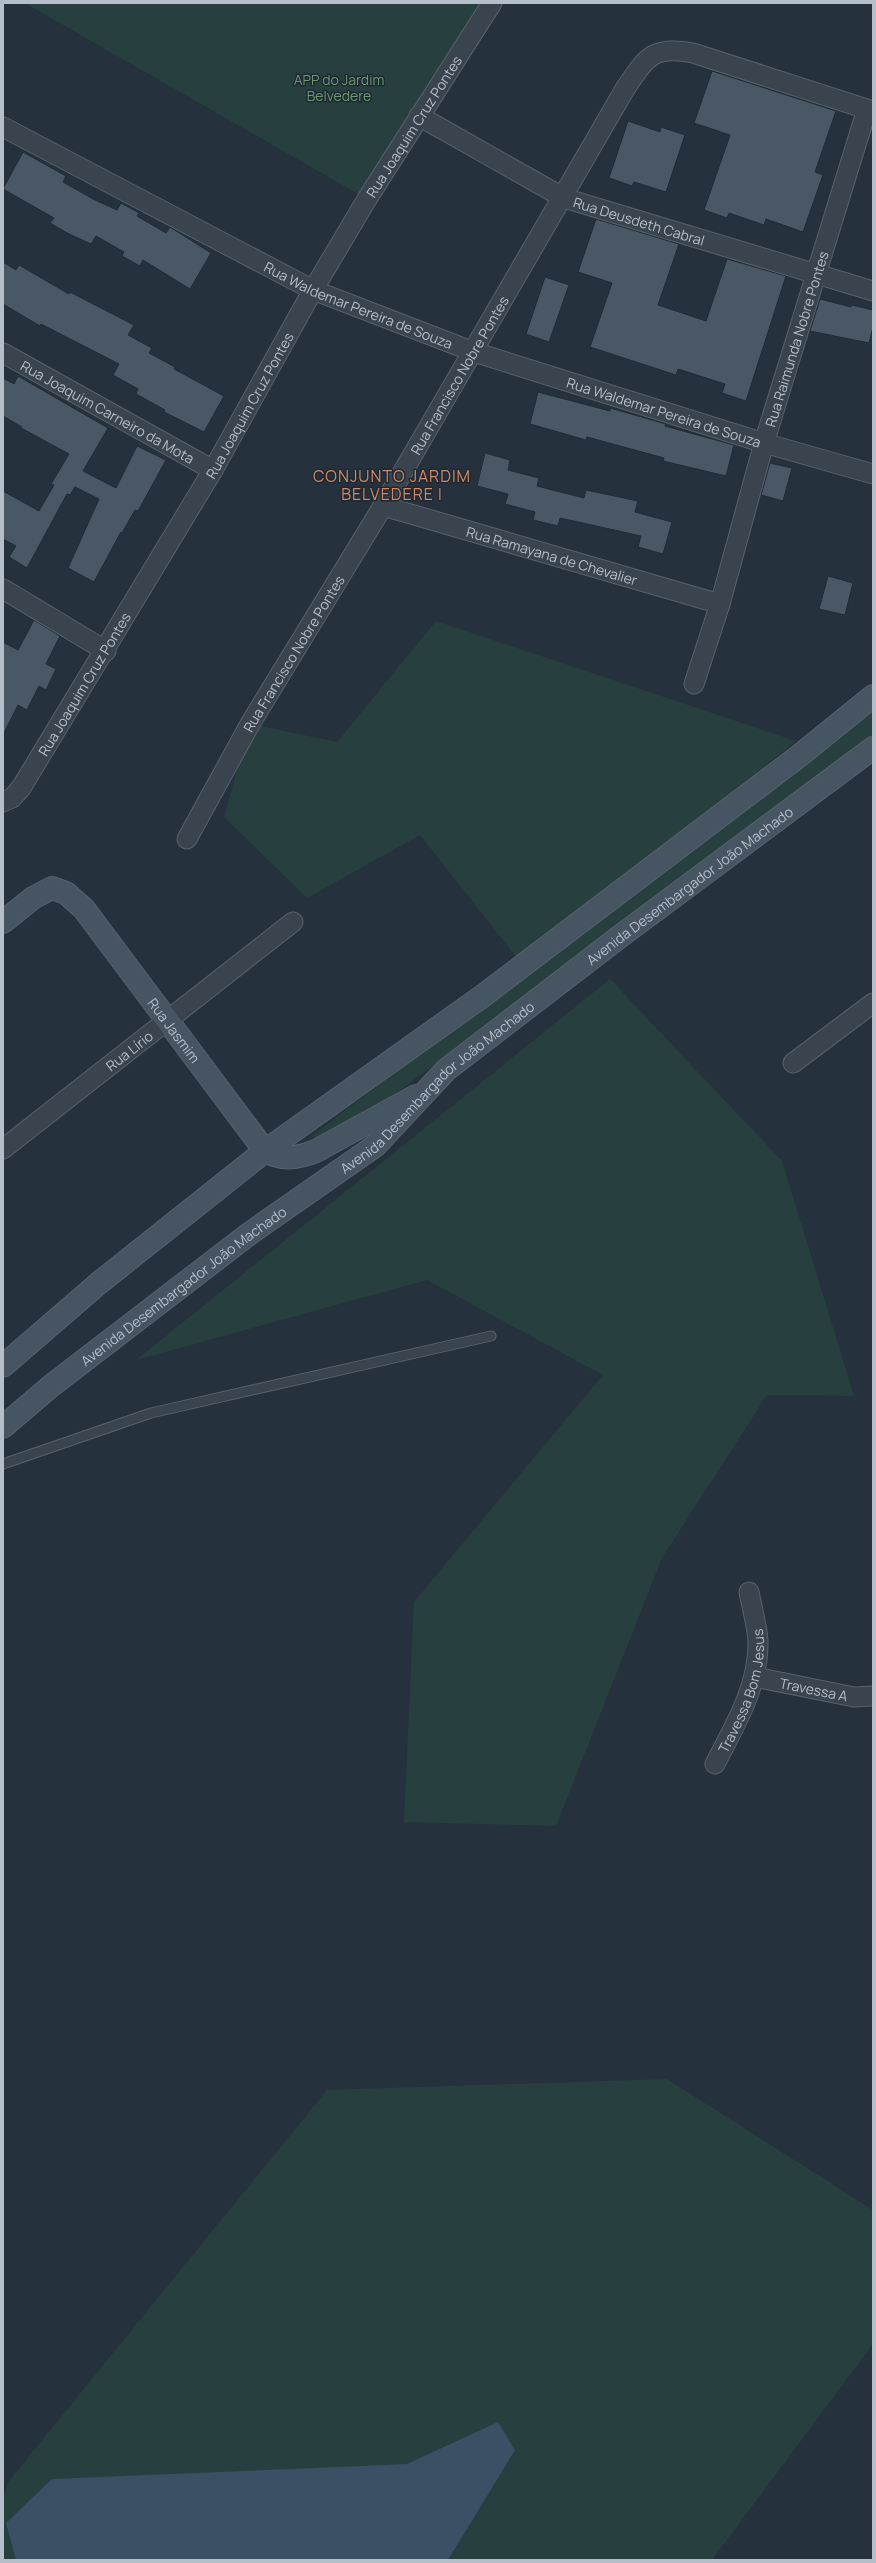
<svg xmlns="http://www.w3.org/2000/svg" width="876" height="2563" font-family="Manrope,sans-serif">
	<rect width="100%" height="100%" fill="#25323e"/>
	<!-- green -->
	<g fill="#273f3f">
		<path d="M25,3h467l-125,196z"/>
		<path d="M436,621l360,120 -275,222 -101,-128 -113,63 -83,-81 26,-93 87,18z"/>
		<path d="M873,711v30l-534,394 -30,3z"/>
		<path d="M610,979l172,182 72,235 -87,-1 -105,163 -106,268 -152,-4 10,-220 189,-227 -176,-95 -291,80z"/>
		<path d="M667,2079l206,131v134l-161,216h-709v-60l5,-18 319,-392z"/>
	</g>
	<!-- water -->
	<path fill="#395065" d="M498,2422l17,28 -67,110h-432l-10,-37 46,-44 355,-15z"/>
	<!-- building -->
	<g fill="#495864" stroke="#202b35">
		<path d="M712,71l124,40 -21,61 8,3 -20,57 -37,-13 -2,6 -35,-12 -2,5 -23,-8 26,-75 -36,-12z"/>
		<path d="M628,121l32,11 1,-5 24,8 -19,57 -32,-10 -2,4 -23,-8z"/>
		<path d="M23,152l43,24 -3,6 30,17 24,11 4,-7 18,10 -2,3 29,17 4,-6 41,26 -21,36 -47,-29 -3,6 -18,-10 2,-4 -28,-16 -5,8 -22,-10 -19,-11 4,-5 -51,-29z"/>
		<path d="M596,219l83,25 -21,61 48,16 21,-62 59,17 -40,125 -24,-8 3,-9 -47,-15 -2,6 -86,-28 22,-64 -34,-11z"/>
		<path d="M3,262l13,8 3,-5 50,29 1,-2 64,33 -6,10 24,13 -3,5 26,14 -1,2 50,27 -20,36 -40,-20 1,-2 -29,-16 2,-5 -25,-14 6,-11 -78,-40 -1,2 -37,-22z"/>
		<path d="M545,277l24,8 -20,57 -23,-8z"/>
		<path d="M820,299l31,8 1,-2 21,5v17l-4,16 -59,-12z"/>
		<path d="M18,376l90,52 -25,43 33,17 21,-42 29,14 -28,51 -3,-1 -13,23 -1,-1 -27,50 -26,-14 31,-69 -24,-12 -5,8 -3,-1 -40,74 -18,-11 7,-11 -13,-7v-48l36,20 15,-26 -3,-1 18,-30 -48,-26 1,-1 -19,-11v-38l11,6z"/>
		<path d="M538,392l72,19v-3l56,16 -1,2 69,19 -8,31 -63,-15 1,-3 -77,-21 -1,3 -56,-16z"/>
		<path d="M485,453l25,7 -2,10 31,8 -2,8 47,12 2,-8 52,11 -3,11 37,10 -9,32 -25,-7 3,-11 -81,-18 -2,8 -25,-6 2,-8 -30,-8 3,-10 -31,-8z"/>
		<path d="M770,463l22,5 -9,33 -22,-6z"/>
		<path d="M828,576l25,7 -8,32 -26,-6z"/>
		<path d="M34,620l26,16 -14,28 10,5 -10,21 -7,-4 -12,24 -9,-5 -15,30v-93l15,8z"/>
	</g>
	<g fill="none" stroke-linecap="round" stroke-linejoin="round">
		<!-- lane casing -->
		<g stroke="#57626c" stroke-width="11">
			<path id="lane" d="M3,1464l148,-51 340,-77"/>
		</g>
		<!-- street casing -->
		<g stroke="#57626c" stroke-width="21">
			<g id="street">
				<path id="s1" d="M419,116l145,82 309,93"/>
				<path id="s2" d="M3,127l310,163 161,62 290,91 109,31"/>
				<path id="s3" d="M3,353l210,117"/>
				<path id="s4" d="M383,506l337,98"/>
				<path d="M3,589l103,62"/>
				<path id="s5" d="M694,684l26,-80 44,-161 103,-334"/>
				<path id="s6" d="M3,802l9,-4 9,-10 192,-318 100,-180 54,-91 125,-196"/>
				<path id="s7" d="M187,839l63,-115 133,-218 242,-417c21,-31 27,-44 68,-36l180,58"/>
				<path d="M793,1063l80,-60"/>
				<path id="s8" d="M3,1149l290,-227"/>
				<path id="s9" d="M755,1677l99,20 19,-1"/>
				<path id="s10" d="M715,1764c20,-39 44,-78 43,-123 -1,-16 -6,-33 -9,-49"/>
			</g>
		</g>
		<!-- secondary casing -->
		<g stroke="#57626c" stroke-width="24">
			<g id="secondary">
				<path id="s11" d="M3,922l30,-24 19,-10 14,5 18,16 181,242c18,10 33,7 51,0l100,-55"/>
				<path d="M3,1366l96,-83 166,-132 219,-156 315,-239 74,-60"/>
				<path id="s12" d="M3,1427l48,-41 198,-152 126,-88 71,-76 172,-132 255,-190"/>
			</g>
		</g>
		<!-- lane -->
		<use href="#lane" stroke="#39444e" stroke-width="9"/>
		<!-- street -->
		<use href="#street" stroke="#39444e" stroke-width="19"/>
		<!-- secondary -->
		<use href="#secondary" stroke="#475461" stroke-width="22"/>
	</g>
	<g text-anchor="middle" dominant-baseline="central" stroke-width="3" stroke-linejoin="round" paint-order="stroke">
		<!-- park labels -->
		<g font-size="14" fill="#6c9971" stroke="#1e2933">
			<text x="339" y="79">APP do Jardim<tspan x="339" dy="16">Belvedere</tspan></text>
		</g>
		<!-- street labels -->
		<g font-size="14" fill="#b5bfc9" stroke="#1e2933">
			<text stroke="none"><textPath href="#s6" startOffset="793">Rua Joaquim Cruz Pontes</textPath></text>
			<text stroke="none"><textPath href="#s1" startOffset="245">Rua Deusdeth Cabral</textPath></text>
			<text stroke="none"><textPath href="#s2" startOffset="398">Rua Waldemar Pereira de Souza</textPath></text>
			<text stroke="none"><textPath href="#s5" startOffset="360">Rua Raimunda Nobre Pontes</textPath></text>
			<text stroke="none"><textPath href="#s7" startOffset="538">Rua Francisco Nobre Pontes</textPath></text>
			<text stroke="none"><textPath href="#s6" startOffset="469">Rua Joaquim Cruz Pontes</textPath></text>
			<text stroke="none"><textPath href="#s3" startOffset="120">Rua Joaquim Carneiro da Mota</textPath></text>
			<text stroke="none"><textPath href="#s2" startOffset="722">Rua Waldemar Pereira de Souza</textPath></text>
			<text stroke="none"><textPath href="#s4" startOffset="176">Rua Ramayana de Chevalier</textPath></text>
			<text stroke="none"><textPath href="#s7" startOffset="214">Rua Francisco Nobre Pontes</textPath></text>
			<text stroke="none"><textPath href="#s6" startOffset="145">Rua Joaquim Cruz Pontes</textPath></text>
			<text stroke="none"><textPath href="#s12" startOffset="876">Avenida Desembargador João Machado</textPath></text>
			<text stroke="none"><textPath href="#s11" startOffset="250">Rua Jasmim</textPath></text>
			<text stroke="none"><textPath href="#s8" startOffset="160">Rua Lírio</textPath></text>
			<text stroke="none"><textPath href="#s12" startOffset="552">Avenida Desembargador João Machado</textPath></text>
			<text stroke="none"><textPath href="#s12" startOffset="229">Avenida Desembargador João Machado</textPath></text>
			<text stroke="none"><textPath href="#s9" startOffset="60">Travessa A</textPath></text>
			<text stroke="none"><textPath href="#s10" startOffset="79">Travessa Bom Jesus</textPath></text>
		</g>
		<!-- quarter labels -->
		<g font-size="16" letter-spacing="1" fill="#d38966" stroke="#1e2933">
			<text x="392" y="476">CONJUNTO JARDIM<tspan x="392" dy="18">BELVEDERE I</tspan></text>
		</g>
	</g>
	<!-- border -->
	<rect width="876" height="2563" fill="none" stroke="#b5bfc9" stroke-width="8"/>
</svg>
